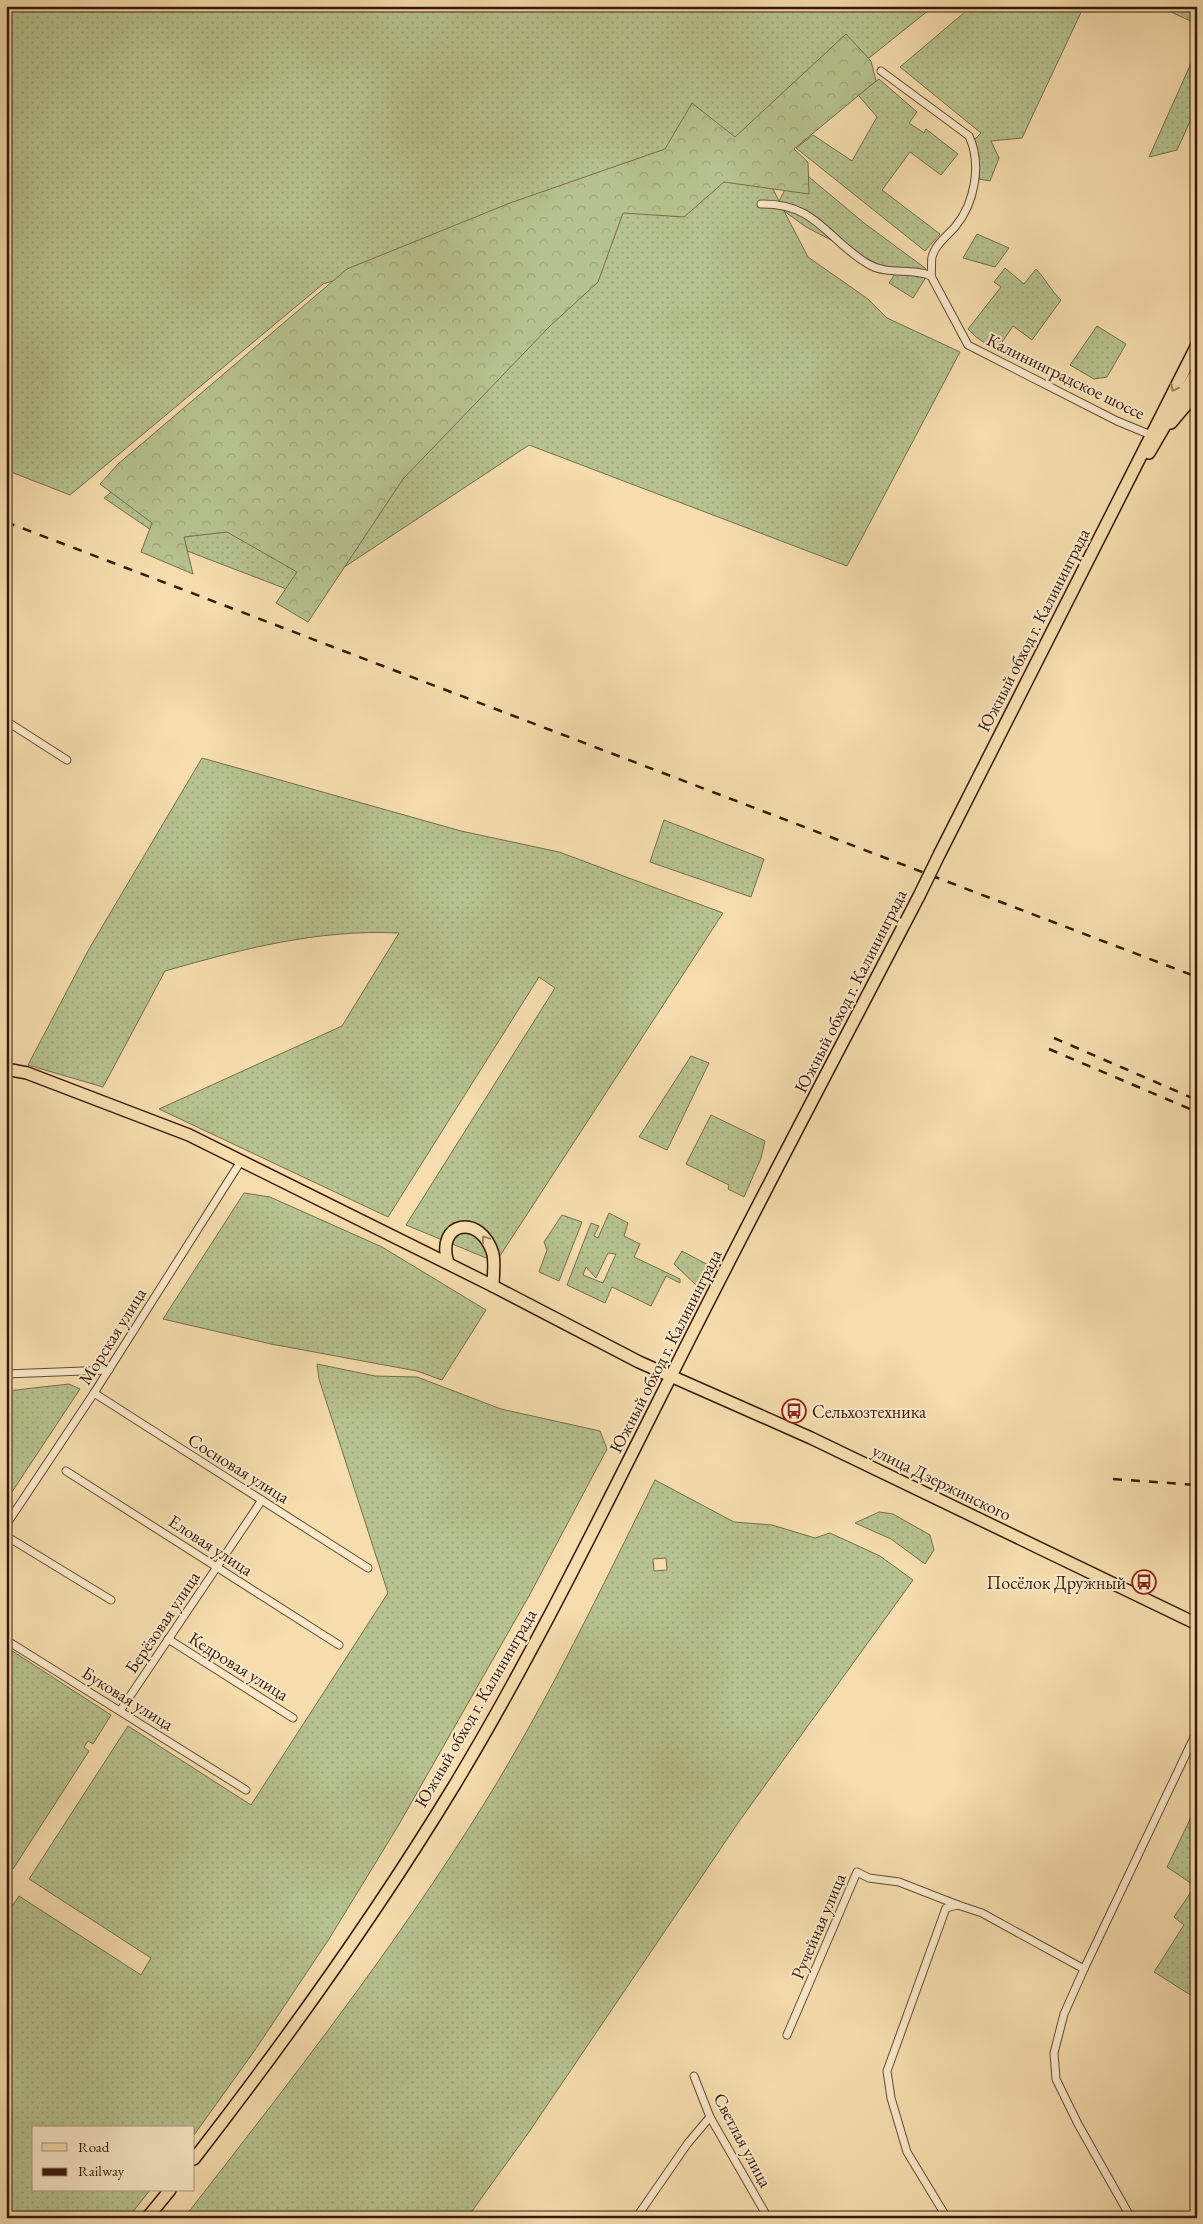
<svg xmlns="http://www.w3.org/2000/svg" width="1203" height="2224" font-family="'EB Garamond',serif">
	<defs>
		<pattern id="grass-dots" width="8" height="8" patternUnits="userSpaceOnUse" patternTransform="scale(1.25)"><rect width="8" height="8" fill="#b6c28f"/><path d="M2 2h.1M6 6h.1" fill="none" stroke="#9da67a" stroke-width="1.8" stroke-linecap="round"/></pattern>
		<pattern id="forest-crowns" width="20" height="18" patternUnits="userSpaceOnUse" patternTransform="scale(1.25)"><rect width="20" height="18" fill="#b6c28f"/><path d="M2 6a3 3 0 1 1 6 0M12 15a3 3 0 1 1 6 0" fill="none" stroke="#9da67a"/></pattern>
	</defs>
	<rect width="100%" height="100%" fill="#f6ddad"/>
	<filter id="stains"><feTurbulence type="fractalNoise" baseFrequency=".004" numOctaves="4"/><feColorMatrix values="0 0 0 0 .2 0 0 0 0 .09 0 0 0 0 .02 0 0 0 .5 -.17"/></filter>
	<radialGradient id="worn" r=".72"><stop offset=".6" stop-color="#630" stop-opacity="0"/><stop offset="1" stop-color="#630" stop-opacity=".3"/></radialGradient>
	<!-- grass -->
	<g fill="url(#grass-dots)" stroke="#766e4c" fill-rule="evenodd">
		<path d="M6,6h928l-181,145 -430,133 -253,211 -64,-25z"/>
		<path d="M972,6h112l-62,132 -31,3 8,17 -9,23 -11,-2v-23l-5,-16 7,-7 -81,-66z"/>
		<path d="M1158,6h39v18z"/>
		<path d="M1197,50v56l-20,44 -28,7z"/>
		<path d="M879,79l38,33 -8,11 15,10 2,-4 32,25 -17,21 -31,-23 -28,38 58,44 -15,17 -129,-103 17,-13 39,26 25,-44 -19,-22z"/>
		<path d="M762,167l17,34 18,-34 67,56 61,45 3,6 -15,24 -24,-15 8,-12 -8,-1 -83,-43 -22,-16 24,46 60,42 19,19 73,34 -113,214 -318,-121 -227,150 -154,-59 3,-6 -47,-32 225,-190z"/>
		<path d="M977,234l32,14 -14,19 -32,-9z"/>
		<path d="M1005,268l19,16 12,-15c9,9 15,22 25,31l-29,40 -19,-14 -17,25 -20,-14 -8,-8 33,-42 -7,-5z"/>
		<path d="M1097,326l29,18 -19,33 -13,2 -24,-14z"/>
		<path d="M202,758l259,73 98,21 164,61 -227,349 -90,-37 149,-237 -16,-11 -151,240 -229,-108 183,-83 57,-93c-81,-4 -157,16 -234,38l-62,116 -75,-22 61,-116z"/>
		<path d="M664,820l100,39 -13,38 -101,-35z"/>
		<path d="M691,1056l18,7 -42,87 -28,-13z"/>
		<path d="M711,1115l54,26 -4,17 -17,39 -16,-8 1,-4 -43,-21z"/>
		<path d="M244,1193l26,4 112,50 104,63 -44,70 -25,-9 -146,-27 -108,-25z"/>
		<path d="M609,1213l19,10 -4,13 16,8 -6,13 46,22v4l-14,-7 -15,30 -39,-19 -7,16 -38,-18 24,-62 8,3 -5,10 4,2zM608,1253l8,1 -13,29 -20,-8 3,-8 10,11z"/>
		<path d="M562,1215l20,7 -23,59 -20,-9 8,-22 -3,-8z"/>
		<path d="M682,1251l28,15 -12,21 -24,-23z"/>
		<path d="M317,1364l58,12 42,1 84,32 99,22 7,18 -78,147 -131,230 -69,113 -74,111 -61,85v-7h-160v62h116l-22,28h-122v-303l13,-19 122,79 10,-17 -122,-79 99,-153 123,79 137,-212 -69,-214z"/>
		<path d="M69,1384l11,5 -74,112 1,-110z"/>
		<path d="M655,1480l79,42 38,3 43,13 15,-5 50,23 33,24 -173,240 -211,312 -62,86h-283c105,-135 210,-269 300,-414 65,-105 117,-215 171,-324zM666,1558l1,12 -13,1 -1,-12z"/>
		<path d="M879,1512l14,2 37,21 4,15 -9,14 -34,-25 -36,-16z"/>
		<path d="M6,1647l105,68 -18,29 -5,-3 -4,6 5,4 -76,118 -7,-4z"/>
		<path d="M1197,1805v194l-43,-27 30,-47 -10,-8 21,-31 -28,-19z"/>
	</g>
	<!-- forest -->
	<path fill="url(#forest-crowns)" stroke="#766e4c" d="M846,34l25,27 5,20 -82,68 14,13 1,32 -85,-12 -40,35 -61,-4 -25,69 -49,45 -146,152 -95,143 -32,-19 21,-31 -70,-40 -43,5 9,37 -52,-22 11,-29 -52,-39 18,-20 229,-195 163,-66 155,-54 27,-46 43,34z"/>
	<g fill="none" stroke-linecap="round" stroke-linejoin="round">
		<!-- minor casing -->
		<g stroke="#664a31" stroke-width="9">
			<g id="minor">
				<path d="M881,71l88,65c13,28 6,67 -14,91 -8,9 -20,18 -23,30 -1,6 0,13 -1,19"/>
				<path d="M761,204c56,-1 66,36 107,60 20,12 44,3 63,12l37,69 149,76 34,14"/>
				<path d="M6,721l61,39"/>
				<path d="M6,1374l103,-4"/>
				<path d="M94,1393l274,175"/>
				<path d="M66,1471l273,174"/>
				<path d="M6,1525l88,-132 147,-232"/>
				<path d="M6,1536l105,64"/>
				<path d="M168,1639l125,79"/>
				<path d="M6,1640l240,150"/>
				<path d="M120,1711l142,-211"/>
				<path d="M787,2035l70,-163 12,6 30,4 59,23"/>
				<path d="M694,2076l16,41 58,101"/>
				<path d="M636,2218l52,-75 22,-26"/>
				<path d="M947,2218l-40,-66 -16,-54 -4,-27 59,-163 12,-3 24,8 102,56"/>
				<path d="M1131,2218l-53,-94 -22,-45 -2,-26 10,-39 20,-45 113,-238"/>
			</g>
		</g>
		<!-- primary casing -->
		<g stroke="#361908" stroke-width="14">
			<g id="primary">
				<path d="M1171,423l26,-31"/>
				<path d="M6,1069l21,4 162,62 304,151 146,76 172,76 386,186"/>
				<path d="M448,1263c-13,-42 33,-50 45,-9 2,10 0,22 0,32"/>
			</g>
		</g>
		<!-- trunk casing -->
		<g stroke="#361908" stroke-width="14">
			<g id="trunk">
				<path d="M1149,453l48,-82"/>
				<path d="M940,853l257,-508"/>
				<path d="M194,2159c93,-120 181,-243 260,-373 79,-131 147,-271 216,-408 81,-162 166,-322 249,-482"/>
				<path d="M147,2218l23,-28"/>
			</g>
		</g>
		<!-- minor -->
		<use href="#minor" stroke="#f9e9ca" stroke-width="7"/>
		<!-- primary -->
		<use href="#primary" stroke="#f6ddad" stroke-width="11"/>
		<!-- trunk -->
		<use href="#trunk" stroke="#f6ddad" stroke-width="11"/>
		<!-- rail -->
		<g stroke="#361908" stroke-width="2.5" stroke-dasharray="9 9" stroke-linecap="butt">
			<path d="M6,522l1191,455"/>
			<path d="M1054,1038l143,62"/>
			<path d="M1049,1049l148,63"/>
			<path d="M1113,1479l84,6"/>
		</g>
		<!-- trunk-bridge casing -->
		<g stroke="#361908" stroke-width="14" stroke-linecap="butt">
			<path id="trunk-bridge" d="M919,896l21,-43"/>
		</g>
		<!-- trunk-bridge -->
		<use href="#trunk-bridge" stroke="#f6ddad" stroke-width="11"/>
	</g>
	<!-- one-way arrows -->
	<defs><path id="oneway-chevron" d="M-2-3.5L2.5 0L-2 3.5" fill="none" stroke-width="1.6" stroke-linecap="round" stroke-linejoin="round" transform="scale(1.25)"/></defs>
	<g stroke="#a08563">
		<use href="#oneway-chevron" transform="translate(1174 388) rotate(117)"/>
		<use href="#oneway-chevron" transform="translate(485 1239) rotate(-124)"/>
	</g>
	<!-- icons -->
	<defs>
		<g id="bus-ring" transform="scale(1.25)"><circle r="9.5" fill="#f9e9ca" stroke="#8f2418" stroke-width="1.5"/><path d="M-5-6H5V4H4V6H2V4H-2V6H-4V4H-5ZM-3.5-4V0h7V-4ZM-3.5 1.2v1.5H-2V1.2ZM2 1.2v1.5H3.5V1.2Z" fill="#8f2418"/></g>
	</defs>
	<g fill-rule="evenodd">
		<use href="#bus-ring" x="794" y="1411"/>
		<use href="#bus-ring" x="1144" y="1582"/>
	</g>
	<g text-anchor="middle" dominant-baseline="central" stroke-width="4" stroke-linejoin="round" paint-order="stroke">
		<!-- street labels -->
		<g font-size="18" fill="#361908" stroke="#f9e9ca">
			<text transform="translate(1066 376) rotate(26)">Калининградское шоссе</text>
			<text transform="translate(1033 630) rotate(-63)">Южный обход г. Калининграда</text>
			<text transform="translate(850 991) rotate(-63)">Южный обход г. Калининграда</text>
			<text transform="translate(112 1336) rotate(-58)">Морская улица</text>
			<text transform="translate(665 1351) rotate(-63)">Южный обход г. Калининграда</text>
			<text transform="translate(239 1468) rotate(32)">Сосновая улица</text>
			<text transform="translate(942 1482) rotate(26)">улица Дзержинского</text>
			<text transform="translate(211 1545) rotate(33)">Еловая улица</text>
			<text transform="translate(162 1622) rotate(-56)">Берёзовая улица</text>
			<text transform="translate(239 1666) rotate(32)">Кедровая улица</text>
			<text transform="translate(128 1698) rotate(32)">Буковая улица</text>
			<text transform="translate(475 1708) rotate(-60)">Южный обход г. Калининграда</text>
			<text transform="translate(818 1926) rotate(-67)">Ручейная улица</text>
			<text transform="translate(743 2140) rotate(62)">Светлая улица</text>
		</g>
		<!-- poi labels -->
		<g font-size="18" fill="#361908" stroke="#f9e9ca" text-anchor="start">
			<text x="812" y="1411">Сельхозтехника</text>
			<text x="1126" y="1582" text-anchor="end">Посёлок Дружный</text>
		</g>
	</g>
	<!-- margin -->
	<rect width="1203" height="2224" fill="none" stroke="#f6ddad" stroke-width="25"/>
	<rect x="8" y="8" width="1188" height="2209" fill="none" stroke="#361908" stroke-width="2.5"/>
	<rect x="12" y="12" width="1178" height="2199" fill="none" stroke="#361908"/>
	<!-- legend -->
	<rect x="32" y="2126" width="162" height="65" fill="#f9e9ca" stroke="#ab967c"/>
	<rect x="42" y="2143" width="25" height="8" fill="#f6ddad" stroke="#ab967c"/>
	<text x="78" y="2152" font-size="15" fill="#361908">Road</text>
	<rect x="42" y="2168" width="25" height="8" fill="#361908" stroke="#ab967c"/>
	<text x="78" y="2176" font-size="15" fill="#361908">Railway</text>
	<rect width="100%" height="100%" filter="url(#stains)"/>
	<rect width="100%" height="100%" fill="url(#worn)"/>
</svg>
